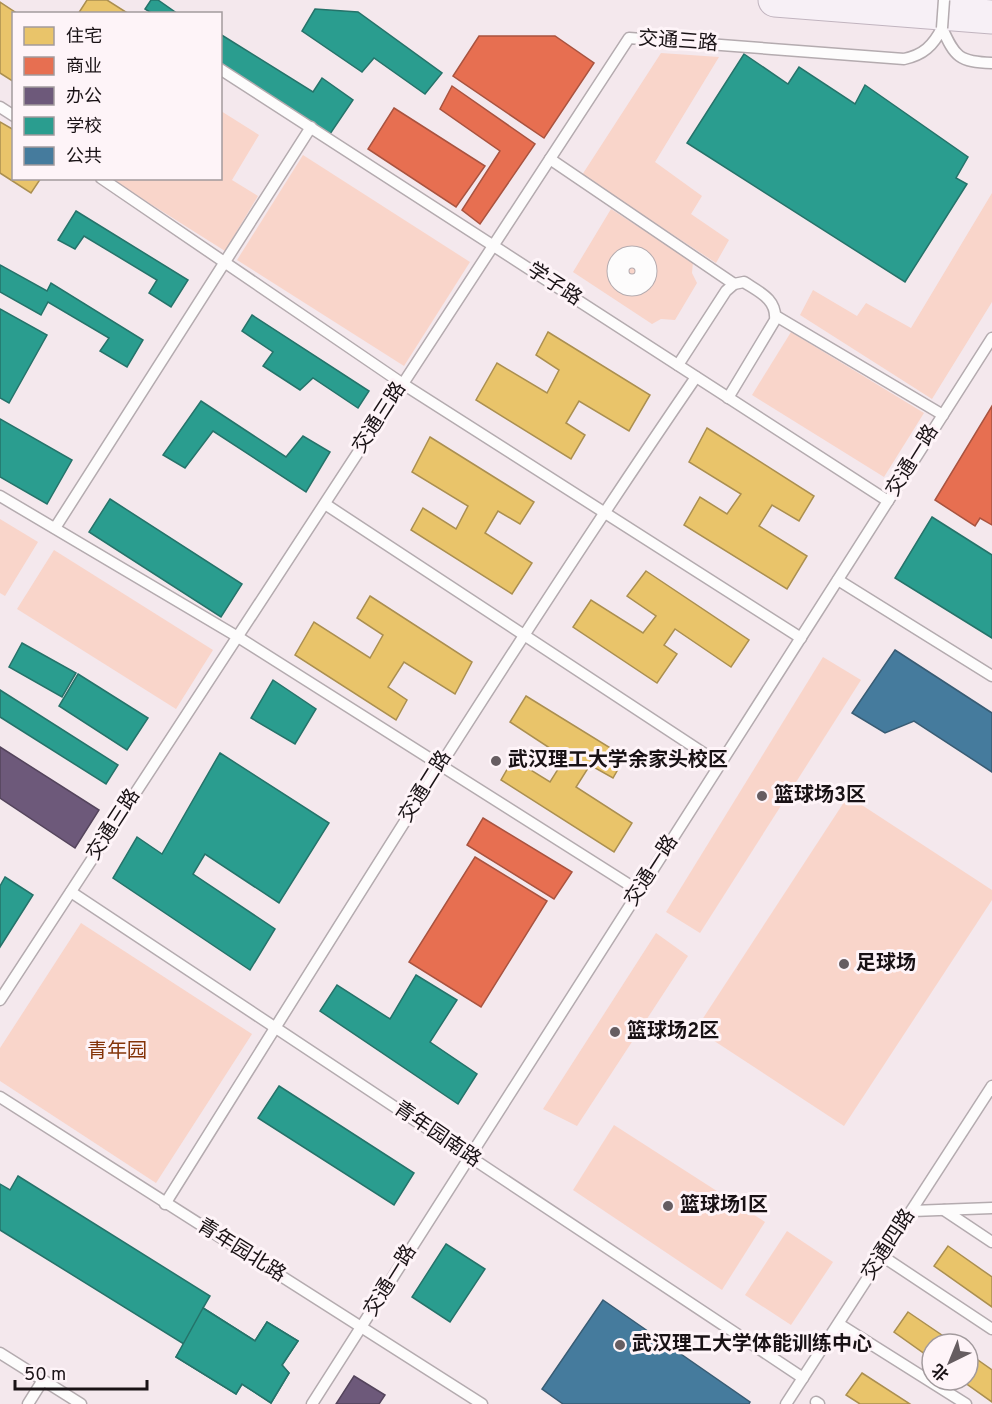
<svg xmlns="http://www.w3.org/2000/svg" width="992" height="1404" font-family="Overpass,'Noto Sans SC',sans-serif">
	<rect width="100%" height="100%" fill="#f4e8ed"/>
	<!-- green -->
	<g fill="#f9d5ca">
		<path d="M661,53l58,4 -64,105 47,34 -11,18 38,26 -13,23 -134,-88z"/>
		<path d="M221,111l38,24 -27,45 26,16 -33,55 -114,-72 109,-1z"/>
		<path d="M303,155l167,107 -66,104 -167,-106z"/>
		<path d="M992,193v109l-60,97 -132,-84 13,-25 44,26 9,-13 45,25z"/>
		<path d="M611,209l82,53 -1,11 5,10 -22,37 -14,-1 -9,5 -79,-52z"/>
		<path d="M791,332l133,81 -40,64 -132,-82z"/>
		<path d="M0,519l38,23 -33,54 -5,-3z"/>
		<path d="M54,550l159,100 -37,59 -159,-100z"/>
		<path d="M823,657l38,23 -161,253 -34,-21z"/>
		<path d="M848,796l144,94v10l-148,226 -148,-97z"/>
		<path d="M81,923l171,111 -96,149 -156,-102v-33z"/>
		<path d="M656,933l32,23 -111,170 -34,-17z"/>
		<path d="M614,1125l151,97 -43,68 -149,-100z"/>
		<path d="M787,1231l46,31 -42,63 -46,-30z"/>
	</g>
	<!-- homes -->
	<g fill="#e9c46a" stroke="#ab8f50" stroke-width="1.5">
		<path d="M87,0h20l22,14h-51z"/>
		<path d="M0,2l18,12h-4v68l-14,-9z"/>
		<path d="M0,122l14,8v48h27l-10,15 -31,-20z"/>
		<path d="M548,332l102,63 -21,36 -50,-30 -13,22 19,12 -14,24 -95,-59 21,-37 50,30 12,-23 -23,-15z"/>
		<path d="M707,428l107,68 -15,25 -27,-16 -13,21 48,30 -20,33 -103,-64 16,-28 27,17 14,-20 -52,-32z"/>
		<path d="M430,437l104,65 -14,22 -22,-13 -13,22 47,30 -20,31 -101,-64 12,-22 33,21 12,-23 -56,-34z"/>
		<path d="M646,571l103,69 -18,27 -56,-38 -11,16 13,9 -20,29 -84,-56 18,-27 52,33 13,-17 -29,-20z"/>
		<path d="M370,596l102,66 -17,32 -51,-32 -16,25 19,13 -11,20 -101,-65 19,-33 56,36 13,-23 -26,-17z"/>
		<path d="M526,696l99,61 -12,21 -23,-13 -14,22 56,36 -18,29 -113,-72 12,-21 37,23 15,-24 -55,-36z"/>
		<path d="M948,1246l44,31v30l-58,-41z"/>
		<path d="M908,1312l47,32h-23v15l-38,-27z"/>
		<path d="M968,1353l24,17v32l-31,-22h7z"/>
		<path d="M862,1373l48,31h-50l-14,-9z"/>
	</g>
	<!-- shops -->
	<g fill="#e76f51" stroke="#a9533f" stroke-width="1.5">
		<path d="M479,36h76l39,27 -50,75 -91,-62z"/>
		<path d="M452,86l83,58 -55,80 -18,-14 38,-59 -60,-42z"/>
		<path d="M394,108l91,58 -29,41 -88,-58z"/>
		<path d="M992,406v119l-12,-7 -5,8 -40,-26z"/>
		<path d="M483,818l89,54 -18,27 -87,-54z"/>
		<path d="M475,857l72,44 -66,106 -72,-45z"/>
	</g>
	<!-- offices -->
	<g fill="#6d597a" stroke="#54445c" stroke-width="1.5">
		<path d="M0,747l99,63 -24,38 -75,-50z"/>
		<path d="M354,1376l31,19 -6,9h-43z"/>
	</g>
	<!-- schools -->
	<g fill="#2a9d8f" stroke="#25736a" stroke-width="1.5">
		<path d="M151,0h7l20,14h-25l-8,-5z"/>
		<path d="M315,9l43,3 84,61 -17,21 -51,-36 -12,14 -60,-41z"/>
		<path d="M220,34l93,58 9,-14 31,22 -23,34 -110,-71z"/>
		<path d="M744,54l44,30 11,-17 56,37 10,-19 103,72 -12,21 11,6 -62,98 -218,-139z"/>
		<path d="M76,211l112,69 -17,27 -22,-14 8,-13 -73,-44 -9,13 -17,-9z"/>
		<path d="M0,265l47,26 4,-8 92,57 -16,27 -27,-16 9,-13 -61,-36 -7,13 -41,-23z"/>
		<path d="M0,309l47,26 -38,68 -9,-5z"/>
		<path d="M252,315l117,76 -11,17 -45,-30 -13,12 -37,-24 10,-14 -31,-21z"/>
		<path d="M201,401l85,56 17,-21 27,16 -24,40 -93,-61 -28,37 -22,-13z"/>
		<path d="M0,419l72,41 -25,44 -47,-27z"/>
		<path d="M110,499l132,85 -21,33 -132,-85z"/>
		<path d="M932,517l60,38v83l-97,-60z"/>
		<path d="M22,643l54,30 -14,24 -53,-30z"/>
		<path d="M78,674l70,44 -21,32 -68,-44z"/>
		<path d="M273,680l43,29 -21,35 -44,-26z"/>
		<path d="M0,690l118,75 -12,19 -106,-67z"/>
		<path d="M220,753l109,70 -50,80 -74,-49 -12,20 82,55 -25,41 -137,-92 24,-41 25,17z"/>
		<path d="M5,877l28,18 -33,52v-61z"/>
		<path d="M416,975l41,25 -27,42 47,32 -19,30 -138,-93 17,-26 53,34z"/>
		<path d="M279,1086l135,87 -20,32 -136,-87z"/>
		<path d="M18,1176l192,120 -7,12 52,33 12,-19 31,19 -16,24 7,8 -18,30 -29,-19 -6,10 -60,-37 8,-13 -184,-114v-46l10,6z"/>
		<path d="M446,1244l39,25 -35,53 -38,-25z"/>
		<path d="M203,1308l52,33 12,-19 31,19 -16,24 7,8 -18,30 -29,-19 -6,10 -60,-37z"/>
	</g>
	<!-- public -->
	<g fill="#457b9d" stroke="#385c74" stroke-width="1.5">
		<path d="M895,650l97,63v59l-78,-51 -29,12 -33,-20z"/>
		<path d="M603,1300l147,102 -1,2h-186l-21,-15z"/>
	</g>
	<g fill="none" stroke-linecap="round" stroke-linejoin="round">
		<!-- service casing -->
		<g stroke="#b4abaf" stroke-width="13">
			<g id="service">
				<path d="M220,69l668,432"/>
				<path d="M0,107l14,9"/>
				<path d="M550,159l184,125"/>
				<path d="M101,178l302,206 398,254"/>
				<path d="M776,316l167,99"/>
				<path d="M678,365l48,-74 8,-7 10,-2c15,10 33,17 31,38l-47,78"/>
				<path d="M0,496l238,141 401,254"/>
				<path d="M325,504l395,260"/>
				<path d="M55,528l256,-401"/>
				<path d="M838,580l154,96"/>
				<path d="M71,892l732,486"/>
				<path d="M0,1000l629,-962 275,21c19,-4 29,-13 38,-31 13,29 17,34 50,35"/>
				<path d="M0,1097l482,307"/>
				<path d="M165,1204c174,-278 346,-557 531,-827"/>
				<path d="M944,1210l48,32"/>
				<path d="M912,1211l80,-3"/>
				<path d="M882,1256l110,73"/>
				<path d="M839,1324l127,80"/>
				<path d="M0,1353l81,51"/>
				<path d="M816,1402l3,2"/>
				<path d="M28,1404l15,-24"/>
				<path d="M312,1404l680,-1066"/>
				<path d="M786,1404l206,-318"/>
			</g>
		</g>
		<!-- minor casing -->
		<g stroke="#b4abaf" stroke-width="23">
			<circle id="minor" cx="632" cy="271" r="14"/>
		</g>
		<!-- primary casing -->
		<g stroke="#c1b4bf" stroke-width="35">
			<path id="primary" d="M775,0l217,17"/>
		</g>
		<!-- service -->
		<use href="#service" stroke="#fdfcfc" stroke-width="10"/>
		<!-- minor -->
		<use href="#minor" stroke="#fdfcfc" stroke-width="21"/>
		<!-- primary -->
		<use href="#primary" stroke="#f7f0f6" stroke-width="33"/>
		<!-- service-bridge casing -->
		<g stroke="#b4abaf" stroke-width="13" stroke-linecap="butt">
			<path id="service-bridge" d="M942,28l2,-28"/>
		</g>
		<!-- service-bridge -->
		<use href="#service-bridge" stroke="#fdfcfc" stroke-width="10"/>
	</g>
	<!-- markers -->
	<g fill="#665d61" stroke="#fef4f8" stroke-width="2">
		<circle cx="496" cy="761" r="6"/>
		<circle cx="762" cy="796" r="6"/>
		<circle cx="844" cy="964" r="6"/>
		<circle cx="615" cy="1032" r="6"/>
		<circle cx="668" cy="1206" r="6"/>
		<circle cx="620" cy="1345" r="6"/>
	</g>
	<g text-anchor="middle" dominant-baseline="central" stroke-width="6" stroke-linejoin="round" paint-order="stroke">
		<!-- street labels -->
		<g font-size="20" fill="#191215" stroke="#fef4f8">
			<text transform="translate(678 42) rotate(4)">交通三路</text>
			<text transform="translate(554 285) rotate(33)">学子路</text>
			<text transform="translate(380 418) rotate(-57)">交通三路</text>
			<text transform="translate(913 461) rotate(-58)">交通一路</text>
			<text transform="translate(426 787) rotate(-58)">交通二路</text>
			<text transform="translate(114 825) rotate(-57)">交通三路</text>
			<text transform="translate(652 871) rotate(-57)">交通一路</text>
			<text transform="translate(437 1135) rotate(34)">青年园南路</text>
			<text transform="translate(889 1245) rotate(-57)">交通四路</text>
			<text transform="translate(241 1251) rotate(32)">青年园北路</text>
			<text transform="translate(391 1281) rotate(-58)">交通一路</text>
		</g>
		<!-- poi labels -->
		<g font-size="20" font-weight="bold" fill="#191215" stroke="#fef4f8" text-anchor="start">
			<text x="508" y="761">武汉理工大学余家头校区</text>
			<text x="774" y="796">篮球场3区</text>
			<text x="856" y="964">足球场</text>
			<text x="627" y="1032">篮球场2区</text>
			<text x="680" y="1206">篮球场1区</text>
			<text x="632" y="1345">武汉理工大学体能训练中心</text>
		</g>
		<!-- park labels -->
		<g font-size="20" fill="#843409" stroke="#fef4f8">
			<text x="117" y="1052">青年园</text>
		</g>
	</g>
	<!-- legend -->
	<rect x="12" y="12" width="210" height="168" fill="#fef4f8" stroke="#a29a9d" stroke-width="1.5"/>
	<rect x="24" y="27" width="30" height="18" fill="#e9c46a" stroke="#a29a9d" stroke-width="1.5"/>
	<text x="66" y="42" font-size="18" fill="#191215">住宅</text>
	<rect x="24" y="57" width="30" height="18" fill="#e76f51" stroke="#a29a9d" stroke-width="1.5"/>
	<text x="66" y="72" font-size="18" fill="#191215">商业</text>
	<rect x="24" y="87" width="30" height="18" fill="#6d597a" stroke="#a29a9d" stroke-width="1.5"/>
	<text x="66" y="102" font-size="18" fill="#191215">办公</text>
	<rect x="24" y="117" width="30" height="18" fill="#2a9d8f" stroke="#a29a9d" stroke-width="1.5"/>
	<text x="66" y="132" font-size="18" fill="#191215">学校</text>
	<rect x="24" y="147" width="30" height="18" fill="#457b9d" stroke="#a29a9d" stroke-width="1.5"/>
	<text x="66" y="162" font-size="18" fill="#191215">公共</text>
	<!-- north arrow -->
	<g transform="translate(950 1362) rotate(223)"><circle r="28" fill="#fef4f8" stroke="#a29a9d" stroke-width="1.5"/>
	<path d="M0-4.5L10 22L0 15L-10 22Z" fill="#665d61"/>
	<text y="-9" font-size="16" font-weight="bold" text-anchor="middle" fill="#191215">北</text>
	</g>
	<!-- scale -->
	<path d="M15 1380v9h132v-9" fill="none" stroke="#191215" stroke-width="3"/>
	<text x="24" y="1380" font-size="18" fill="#191215" stroke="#fef4f8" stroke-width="4.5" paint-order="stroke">50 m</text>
</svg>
